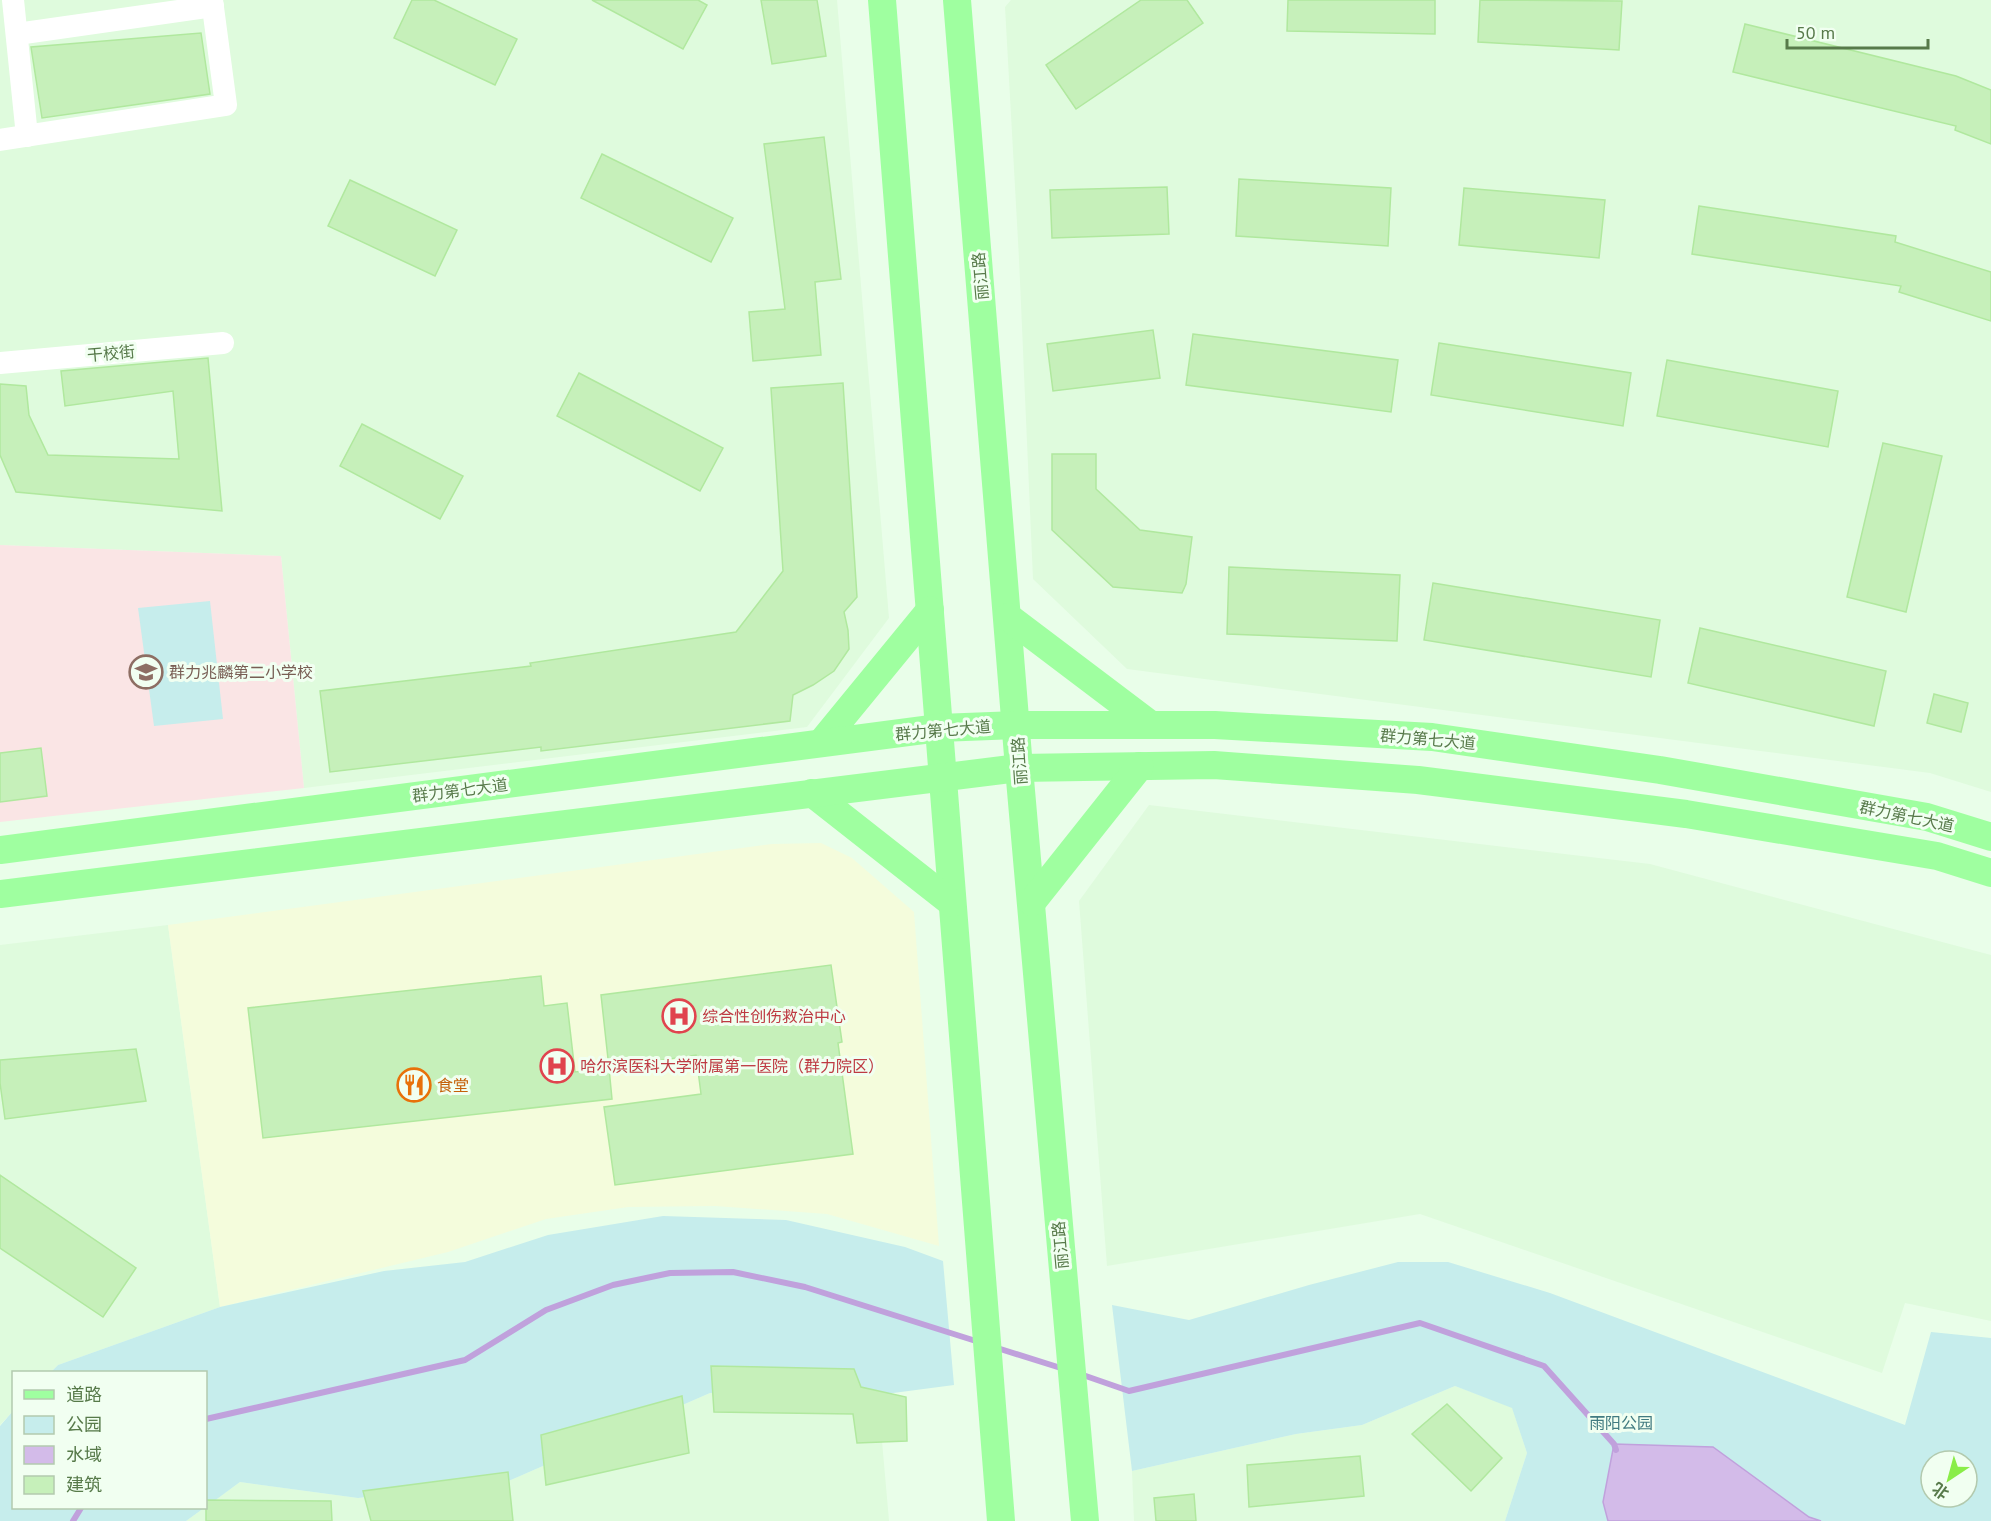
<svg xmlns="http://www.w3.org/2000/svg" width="1991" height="1521" font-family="'PT Sans','Noto Sans SC',sans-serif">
	<rect width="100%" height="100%" fill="#e9fee9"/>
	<!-- residential -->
	<g fill="#dffbdd">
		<path d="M0,0h837l52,618 -82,109 -503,61 -23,-232 -281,-11z"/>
		<path d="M1011,0h980v792l-61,-19 -803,-104 -94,-90 -14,-320 -14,-252z"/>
		<path d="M1149,805l501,59 341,91v366l-86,-18 -23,70 -462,-159 -313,52 -28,-365z"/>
		<path d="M168,925l52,382 -162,58 -7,7h-37l-1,39 -13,14v-480z"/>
		<path d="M1455,1386l57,21 15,46 -22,68h-371l-2,-50 164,-37 66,-9z"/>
		<path d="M710,1393l168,2 11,126h-703l54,-39 118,16 148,-16z"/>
	</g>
	<!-- education -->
	<path fill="#fae5e5" d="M0,545l281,11 23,232 -304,34z"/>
	<!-- medical -->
	<path fill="#f4fcdc" d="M821,843l31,15 62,54 25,334 -112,-32 -112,-8 -87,1 -82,12 -98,33 -228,55 -52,-382 604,-81z"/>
	<!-- green -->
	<g fill="#c6edec" fill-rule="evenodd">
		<path d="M210,601l13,118 -69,7 -16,-118z"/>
		<path d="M663,1216l123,4 119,27 38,14 11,124 -76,10 -168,-2 -204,89 -148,16 -118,-16 -34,25v-135h-155l7,-7 162,-58 164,-36 81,-9 83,-27z"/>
		<path d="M1398,1262h50l102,31 355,132 26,-93 60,6v183h-486l22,-68 -15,-45 -57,-22 -93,39 -66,9 -164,37 -20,-166 77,15 120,-35zM1931,1461h36v36h-36z"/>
		<path d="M13,1411l1,97h190l-18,13h-186v-95z"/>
	</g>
	<!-- water -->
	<path fill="#d3bbe9" stroke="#c0a1dc" stroke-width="1.5" d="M1614,1444l99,3 96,70 12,4h-213l-5,-19z"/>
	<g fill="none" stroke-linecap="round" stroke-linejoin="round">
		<!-- stream -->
		<g stroke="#c0a1dc" stroke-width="6">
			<path d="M994,1347l70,22"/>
			<path d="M1080,1374l49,17 291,-68 124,43 70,78 2,6"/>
			<path d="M206,1419l259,-59 81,-50 67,-25 57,-12 63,-1 72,15 174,55"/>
			<path d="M73,1521l8,-13"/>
		</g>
	</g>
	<!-- building -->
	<g fill="#c6f0ba" stroke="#b0e89e" stroke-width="1.5">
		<path d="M412,0h22l83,39 -22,46 -101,-47z"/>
		<path d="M592,0h106l9,5 -24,44z"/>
		<path d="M761,0h56l9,56 -54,8z"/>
		<path d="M1141,0h46l16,23 -127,86 -30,-44z"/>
		<path d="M1288,0h147v34l-148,-3z"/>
		<path d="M1480,0l142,1 -3,49 -141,-8z"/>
		<path d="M1745,24l211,52 35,14v54l-36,-14 1,-4 -223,-54z"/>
		<path d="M201,33l9,61 -168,24 -11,-71z"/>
		<path d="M824,137l17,142 -26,3 6,73 -68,6 -4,-49 36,-3 -21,-165z"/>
		<path d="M602,154l131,64 -22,44 -130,-64z"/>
		<path d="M1239,179l152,9 -3,58 -152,-10z"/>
		<path d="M350,180l107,50 -22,46 -107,-50z"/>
		<path d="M1167,187l2,47 -117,4 -2,-48z"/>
		<path d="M1464,188l141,12 -6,58 -140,-13z"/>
		<path d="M1699,206l197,30 -1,6 96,30v49l-92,-29 2,-6 -209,-32z"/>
		<path d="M1153,330l7,48 -107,13 -6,-47z"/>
		<path d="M1193,334l205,26 -7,52 -205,-27z"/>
		<path d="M1439,343l192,30 -8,53 -192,-31z"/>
		<path d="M208,358l14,153 -206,-19 -16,-37v-71l26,2 3,29 19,40 131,4 -6,-68 -108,15 -4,-35z"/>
		<path d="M1667,360l171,31 -10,56 -171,-31z"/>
		<path d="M579,373l144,75 -23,43 -143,-75z"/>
		<path d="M843,383l14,214 -13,15 4,18 1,19 -15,22 -21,14 -20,10 -3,26 -249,30v-4l-211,25 -10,-81 211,-25 -1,-3 206,-31 47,-61 -12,-183z"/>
		<path d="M362,424l101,52 -23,43 -100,-53z"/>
		<path d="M1883,443l59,13 -36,156 -59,-15z"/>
		<path d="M1052,454h44v35l44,41 52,7 -6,47 -4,9 -69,-6 -61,-57z"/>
		<path d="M1229,567l171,8 -3,66 -170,-7z"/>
		<path d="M1433,583l227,37 -9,57 -227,-37z"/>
		<path d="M1700,628l186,43 -12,55 -186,-43z"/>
		<path d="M1934,694l34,9 -7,29 -34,-9z"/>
		<path d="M41,748l6,48 -47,6v-49z"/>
		<path d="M831,965l11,77 -4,1 15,111 -238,31 -11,-78 97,-13 -5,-39 -87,13 -8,-73z"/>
		<path d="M541,976l3,30 23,-3 8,69 34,-4 3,31 -349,39 -15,-130z"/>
		<path d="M136,1049l10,52 -141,18 -5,-36v-23z"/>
		<path d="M0,1175l136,93 -33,49 -103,-69z"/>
		<path d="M711,1366l143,3 7,18 45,10 1,44 -50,2 -4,-29 -139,-2z"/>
		<path d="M682,1396l7,57 -143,32 -5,-50z"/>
		<path d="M1447,1404l55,54 -31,33 -59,-57z"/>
		<path d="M1360,1456l4,40 -115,11 -2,-42z"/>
		<path d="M508,1472l5,49h-142l-8,-30z"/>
		<path d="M1194,1494l2,27h-40l-2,-23z"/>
		<path d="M206,1500l125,1 1,20h-126z"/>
	</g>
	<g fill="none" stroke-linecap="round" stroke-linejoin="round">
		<!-- minor -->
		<g stroke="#fff" stroke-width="22">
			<path d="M13,0l14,136"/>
			<path d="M17,34l196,-28"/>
			<path d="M0,140l226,-35 -14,-105"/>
			<path d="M0,363l223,-20"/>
		</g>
		<!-- major -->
		<g stroke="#9fffa0" stroke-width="28">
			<path d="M882,0l119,1521"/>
			<path d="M957,0l62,768 66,753"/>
			<path d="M1008,617l143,108"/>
			<path d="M821,743l109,-133"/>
			<path d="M812,793l140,110"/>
			<path d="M0,850l939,-122 78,-3h198l217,12 228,33 267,47 64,20"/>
			<path d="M0,894l1019,-126 195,-3 204,15 268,34 251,42 54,17"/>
			<path d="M1032,902l108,-136"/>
		</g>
	</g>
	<!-- icons -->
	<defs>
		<g id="school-ring" transform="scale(1.725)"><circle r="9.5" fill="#f1fff1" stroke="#8d6e63" stroke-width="1.5"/><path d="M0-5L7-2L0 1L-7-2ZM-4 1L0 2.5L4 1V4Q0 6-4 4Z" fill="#8d6e63"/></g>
		<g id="hospital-ring" transform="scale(1.725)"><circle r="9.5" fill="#f1fff1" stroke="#e0444e" stroke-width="1.5"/><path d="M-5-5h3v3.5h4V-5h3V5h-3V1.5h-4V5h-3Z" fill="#e0444e"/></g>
		<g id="restaurant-ring" transform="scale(1.725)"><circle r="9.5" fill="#f1fff1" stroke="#e8710a" stroke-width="1.5"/><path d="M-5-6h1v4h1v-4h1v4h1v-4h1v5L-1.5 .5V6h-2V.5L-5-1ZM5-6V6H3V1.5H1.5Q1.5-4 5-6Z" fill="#e8710a"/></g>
	</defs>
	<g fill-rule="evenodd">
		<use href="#school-ring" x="146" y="672"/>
		<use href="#hospital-ring" x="679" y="1016"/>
		<use href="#hospital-ring" x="557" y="1066"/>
		<use href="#restaurant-ring" x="414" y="1085"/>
	</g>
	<g text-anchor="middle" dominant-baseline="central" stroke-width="6" stroke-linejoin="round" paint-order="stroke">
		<!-- street labels -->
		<g font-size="16" fill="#577a4a" stroke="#f1fff1">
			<text transform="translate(980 276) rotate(-95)">丽江路</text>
			<text transform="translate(111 353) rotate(-5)">干校街</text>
			<text transform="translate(943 730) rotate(-5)">群力第七大道</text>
			<text transform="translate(1428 739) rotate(5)">群力第七大道</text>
			<text transform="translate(1019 761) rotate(-94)">丽江路</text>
			<text transform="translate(460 790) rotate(-7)">群力第七大道</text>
			<text transform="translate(1907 816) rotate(12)">群力第七大道</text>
			<text transform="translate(1060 1245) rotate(-95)">丽江路</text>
		</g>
		<!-- education labels -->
		<g font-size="16" fill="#785e54" stroke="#f1fff1" text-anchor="start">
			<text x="169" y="672">群力兆麟第二小学校</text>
		</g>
		<!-- health labels -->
		<g font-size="16" fill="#be3a42" stroke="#f1fff1" text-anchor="start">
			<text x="702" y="1016">综合性创伤救治中心</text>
			<text x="580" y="1066">哈尔滨医科大学附属第一医院（群力院区）</text>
		</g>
		<!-- food labels -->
		<g font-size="16" fill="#c56008" stroke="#f1fff1" text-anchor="start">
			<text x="437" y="1085">食堂</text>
		</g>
		<!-- park labels -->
		<g font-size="16" fill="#417b81" stroke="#f1fff1">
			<text x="1621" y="1423">雨阳公园</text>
		</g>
	</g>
	<!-- legend -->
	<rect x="12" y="1371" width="195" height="138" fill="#f1fff1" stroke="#b3caae" stroke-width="1.5"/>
	<rect x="24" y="1390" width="30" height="9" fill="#9fffa0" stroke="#b3caae" stroke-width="1.5"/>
	<text x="66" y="1401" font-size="18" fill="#577a4a">道路</text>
	<rect x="24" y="1416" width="30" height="18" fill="#c6edec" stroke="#b3caae" stroke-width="1.5"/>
	<text x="66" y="1431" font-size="18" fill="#577a4a">公园</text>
	<rect x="24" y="1446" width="30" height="18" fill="#d3bbe9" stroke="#b3caae" stroke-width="1.5"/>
	<text x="66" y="1461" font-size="18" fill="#577a4a">水域</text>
	<rect x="24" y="1476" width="30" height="18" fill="#c6f0ba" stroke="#b3caae" stroke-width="1.5"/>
	<text x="66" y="1491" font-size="18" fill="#577a4a">建筑</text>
	<!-- north arrow -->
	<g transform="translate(1949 1479) rotate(216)"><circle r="28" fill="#f1fff1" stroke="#b3caae" stroke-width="1.5"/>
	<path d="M0-4.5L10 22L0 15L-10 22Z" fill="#8aed49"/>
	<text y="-9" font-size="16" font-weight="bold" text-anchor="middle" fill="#577a4a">北</text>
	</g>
	<!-- scale -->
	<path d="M1787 39v9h141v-9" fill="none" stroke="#577a4a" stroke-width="3"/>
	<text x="1796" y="39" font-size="18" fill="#577a4a" stroke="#f1fff1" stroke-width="4.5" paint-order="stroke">50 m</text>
</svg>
